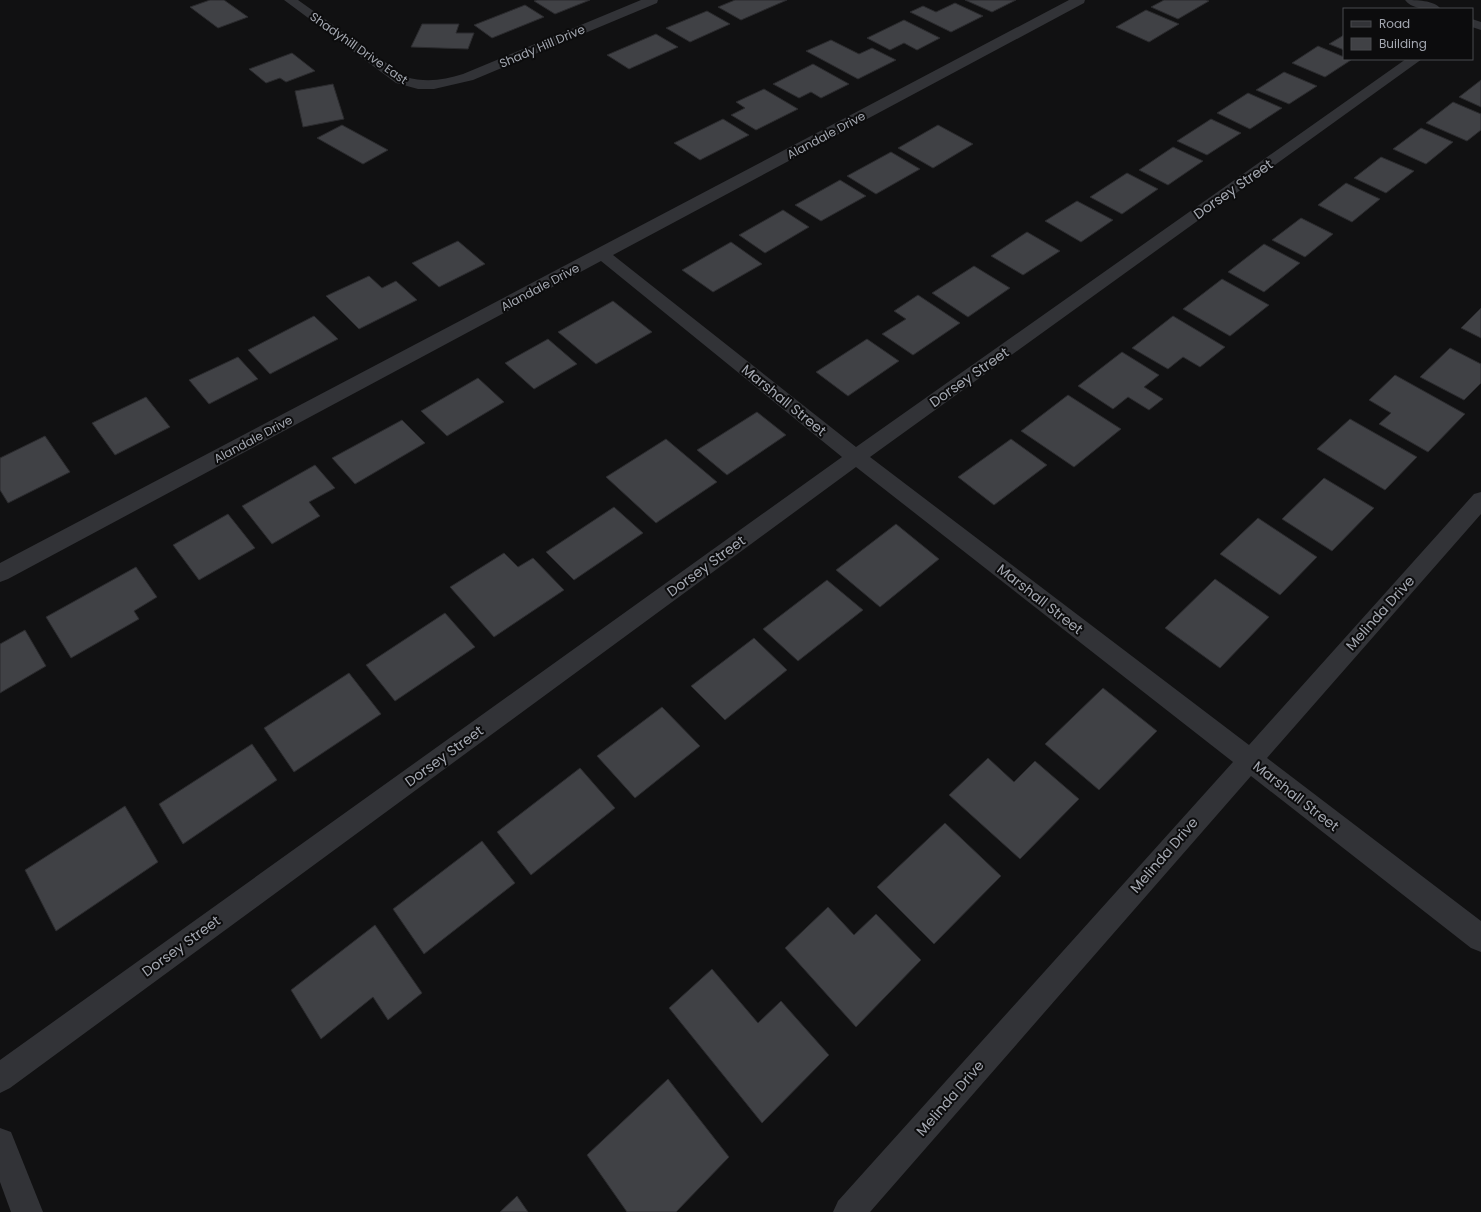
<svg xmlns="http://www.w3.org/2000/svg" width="1481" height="1212" font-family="Poppins,sans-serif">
	<rect width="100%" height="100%" fill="#111112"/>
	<!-- building -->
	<g fill="#404145" stroke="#2b2b2e">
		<path d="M210,0h14l24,17 -30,11 -28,-21z"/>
		<path d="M537,0h53l-35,14 -21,-13z"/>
		<path d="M735,0h52l-46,20 -23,-13z"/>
		<path d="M965,0h51l-24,12z"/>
		<path d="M1164,0h42l3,1 -31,18 -27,-12z"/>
		<path d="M955,3l28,13 -32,16 -41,-20 13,-6 13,6z"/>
		<path d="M525,5l19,12 -52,21 -18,-13z"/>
		<path d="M1146,10l33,14 -30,18 -33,-15z"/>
		<path d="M707,11l23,13 -40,18 -24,-14z"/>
		<path d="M904,20l36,18 -23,12 -13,-7 -14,7 -23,-12z"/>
		<path d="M422,24h37l-3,9h18l-6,16 -57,-2z"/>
		<path d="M656,34l22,13 -49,22 -22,-14z"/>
		<path d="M1344,35v15l-15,-6z"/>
		<path d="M831,40l28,14 13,-6 24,12 -38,19 -52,-28z"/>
		<path d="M1318,46l26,11v2l7,1 -26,17 -33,-14z"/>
		<path d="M292,53l23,18 -29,11 -6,-4 -14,5 -17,-14z"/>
		<path d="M813,64l36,20 -28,14 -10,-6 -12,6 -26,-14z"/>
		<path d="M1284,72l33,14 -28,18 -33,-14z"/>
		<path d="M1481,80v27l-22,-10z"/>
		<path d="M333,84l11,35 -41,8 -8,-36z"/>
		<path d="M764,89l34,20 -42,21 -25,-15 14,-7 -9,-6z"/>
		<path d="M1248,93l34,15 -32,21 -33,-16z"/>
		<path d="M1453,102l28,12v16l-14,11 -41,-18z"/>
		<path d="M723,119l26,16 -49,25 -26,-17z"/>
		<path d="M1211,119l30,14 -34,22 -30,-14z"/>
		<path d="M342,125l46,25 -25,14 -46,-26z"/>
		<path d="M938,125l35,19 -40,24 -35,-20z"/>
		<path d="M1421,128l32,14 -27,22 -33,-15z"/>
		<path d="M1173,147l30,14 -35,24 -29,-15z"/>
		<path d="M891,152l29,17 -44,25 -29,-18z"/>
		<path d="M1381,157l33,14 -28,22 -32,-15z"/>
		<path d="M1127,173l31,16 -36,25 -32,-17z"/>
		<path d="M840,180l26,16 -45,25 -26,-16z"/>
		<path d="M1346,183l34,16 -28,23 -34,-17z"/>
		<path d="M1077,201l36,19 -32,22 -36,-21z"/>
		<path d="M783,210l26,17 -44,26 -26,-18z"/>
		<path d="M1301,218l32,16 -28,23 -33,-17z"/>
		<path d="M1027,232l33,19 -37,24 -32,-19z"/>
		<path d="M458,241l27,23 -46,23 -27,-24z"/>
		<path d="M731,242l31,22 -49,28 -31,-22z"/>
		<path d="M1264,244l36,19 -36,29 -36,-20z"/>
		<path d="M974,266l36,22 -42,29 -36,-24z"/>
		<path d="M369,276l13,12 14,-7 21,19 -58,29 -33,-33z"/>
		<path d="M1222,279l47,26 -39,31 -47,-27z"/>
		<path d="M918,295l42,28 -47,32 -31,-21 24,-15 -12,-8z"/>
		<path d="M613,301l39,31 -56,32 -38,-32z"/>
		<path d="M1481,308v30l-20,-10z"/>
		<path d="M314,316l24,23 -68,35 -22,-24z"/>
		<path d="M1173,316l52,31 -25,20 -17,-10 -15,12 -36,-21z"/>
		<path d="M548,339l29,25 -43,25 -29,-26z"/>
		<path d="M867,339l32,22 -51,35 -32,-24z"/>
		<path d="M1450,348l31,16v19l-17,17 -44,-23z"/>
		<path d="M1122,352l37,23 -15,12 19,12 -14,11 -21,-13 -15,12 -35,-23z"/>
		<path d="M238,357l20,22 -49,25 -20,-24z"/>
		<path d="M1395,375l70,39 -37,38 -49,-28 12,-11 -22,-13z"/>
		<path d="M478,378l26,24 -57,34 -26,-25z"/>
		<path d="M1068,395l53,34 -47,38 -53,-36z"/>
		<path d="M146,397l24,30 -55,28 -23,-32z"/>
		<path d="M757,412l29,23 -59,40 -30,-25z"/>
		<path d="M1350,419l67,38 -32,33 -68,-41z"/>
		<path d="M402,420l23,23 -70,41 -23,-26z"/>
		<path d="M45,436l25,36 -62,31 -8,-13v-32z"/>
		<path d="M666,439l51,43 -61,41 -50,-46z"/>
		<path d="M1011,439l36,26 -53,40 -36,-28z"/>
		<path d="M315,465l20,23 -26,14 11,14 -48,28 -30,-38z"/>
		<path d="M1324,478l50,30 -42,43 -50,-32z"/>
		<path d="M614,507l29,26 -69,47 -28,-28z"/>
		<path d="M228,514l27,34 -56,32 -26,-35z"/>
		<path d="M1258,518l59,39 -37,38 -60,-41z"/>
		<path d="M896,524l43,35 -59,48 -44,-37z"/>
		<path d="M504,553l14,14 15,-9 31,32 -70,47 -44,-50z"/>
		<path d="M136,567l21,30 -23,14 5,8 -68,39 -25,-41z"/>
		<path d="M1215,579l54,38 -49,51 -55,-40z"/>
		<path d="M827,580l36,30 -65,51 -35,-32z"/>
		<path d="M445,613l30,34 -80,54 -29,-36z"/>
		<path d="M25,630l21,36 -46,27v-49z"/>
		<path d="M754,638l33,32 -62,50 -34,-34z"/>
		<path d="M349,673l32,41 -87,58 -30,-44z"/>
		<path d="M1103,688l54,43 -58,59 -54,-46z"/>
		<path d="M662,707l38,39 -65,52 -38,-42z"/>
		<path d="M252,744l25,36 -94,64 -24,-40z"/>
		<path d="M988,758l26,24 21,-21 44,38 -59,60 -71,-64z"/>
		<path d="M580,768l35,40 -84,67 -34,-43z"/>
		<path d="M125,806l33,56 -102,69 -31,-61z"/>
		<path d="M945,823l56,53 -67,68 -57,-57z"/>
		<path d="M482,841l33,42 -91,71 -31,-45z"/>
		<path d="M828,907l26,28 22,-21 45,46 -65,67 -71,-79z"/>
		<path d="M375,925l47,68 -34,27 -15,-23 -52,42 -30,-49z"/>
		<path d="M712,969l46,54 23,-22 48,54 -67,68 -93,-115z"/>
		<path d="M668,1079l61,78 -53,55h-49l-40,-57z"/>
		<path d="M517,1196l11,16h-28z"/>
	</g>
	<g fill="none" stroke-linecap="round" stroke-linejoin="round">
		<!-- minor -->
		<g fill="#323337" fill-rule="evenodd">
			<path d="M284,0h14l108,77c20,6 38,3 57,-3l178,-74h17l-1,3 -184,77 -39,9h-16l-22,-6z"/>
			<path d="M1069,0h16l-1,3 -471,252 243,192 550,-388h16l-552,398 379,288 225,-251 7,-2v22l-214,244 214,163v31l-10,-4 -220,-172 -381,436h-37l5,-11 395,-439 -377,-295 -846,621 -10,5v-33l842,-603 -241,-196 -593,318 -8,3v-19z"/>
			<path d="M1405,0c11,0 29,0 36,9 -11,0 -29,1 -36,-9z"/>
			<path d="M1472,19l9,3v8l-9,-3z"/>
			<path d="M0,1128l11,4 32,80h-32l-11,-30z"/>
		</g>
	</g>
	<g text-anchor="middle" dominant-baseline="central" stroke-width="4" stroke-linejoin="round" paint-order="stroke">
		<!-- far-street labels -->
		<g font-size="12" fill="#a4a8b1" stroke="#0c0c0d">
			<text transform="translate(542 46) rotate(-23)">Shady Hill Drive</text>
			<text transform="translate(359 48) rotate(35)">Shadyhill Drive East</text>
			<text transform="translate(826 135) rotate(-28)">Alandale Drive</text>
			<text transform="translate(540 287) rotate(-28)">Alandale Drive</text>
			<text transform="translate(253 439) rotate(-28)">Alandale Drive</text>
		</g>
		<!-- street labels -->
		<g font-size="14" fill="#a4a8b1" stroke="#0c0c0d">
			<text transform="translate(1233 189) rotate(-35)">Dorsey Street</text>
			<text transform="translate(969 377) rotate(-35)">Dorsey Street</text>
			<text transform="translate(784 400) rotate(39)">Marshall Street</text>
			<text transform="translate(706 566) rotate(-36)">Dorsey Street</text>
			<text transform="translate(1040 599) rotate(38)">Marshall Street</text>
			<text transform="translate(1380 613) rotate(-48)">Melinda Drive</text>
			<text transform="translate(444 756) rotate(-36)">Dorsey Street</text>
			<text transform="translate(1296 796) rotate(38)">Marshall Street</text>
			<text transform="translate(1164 855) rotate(-49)">Melinda Drive</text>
			<text transform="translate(181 946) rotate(-36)">Dorsey Street</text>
			<text transform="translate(950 1098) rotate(-49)">Melinda Drive</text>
		</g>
	</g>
	<!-- legend -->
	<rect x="1343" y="8" width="130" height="52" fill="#0c0c0d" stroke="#494a4f"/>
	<rect x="1351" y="21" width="20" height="6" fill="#323337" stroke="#494a4f"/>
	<text x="1379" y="28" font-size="12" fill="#a4a8b1">Road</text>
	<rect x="1351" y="38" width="20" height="12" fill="#404145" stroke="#494a4f"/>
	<text x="1379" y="48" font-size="12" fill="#a4a8b1">Building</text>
</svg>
